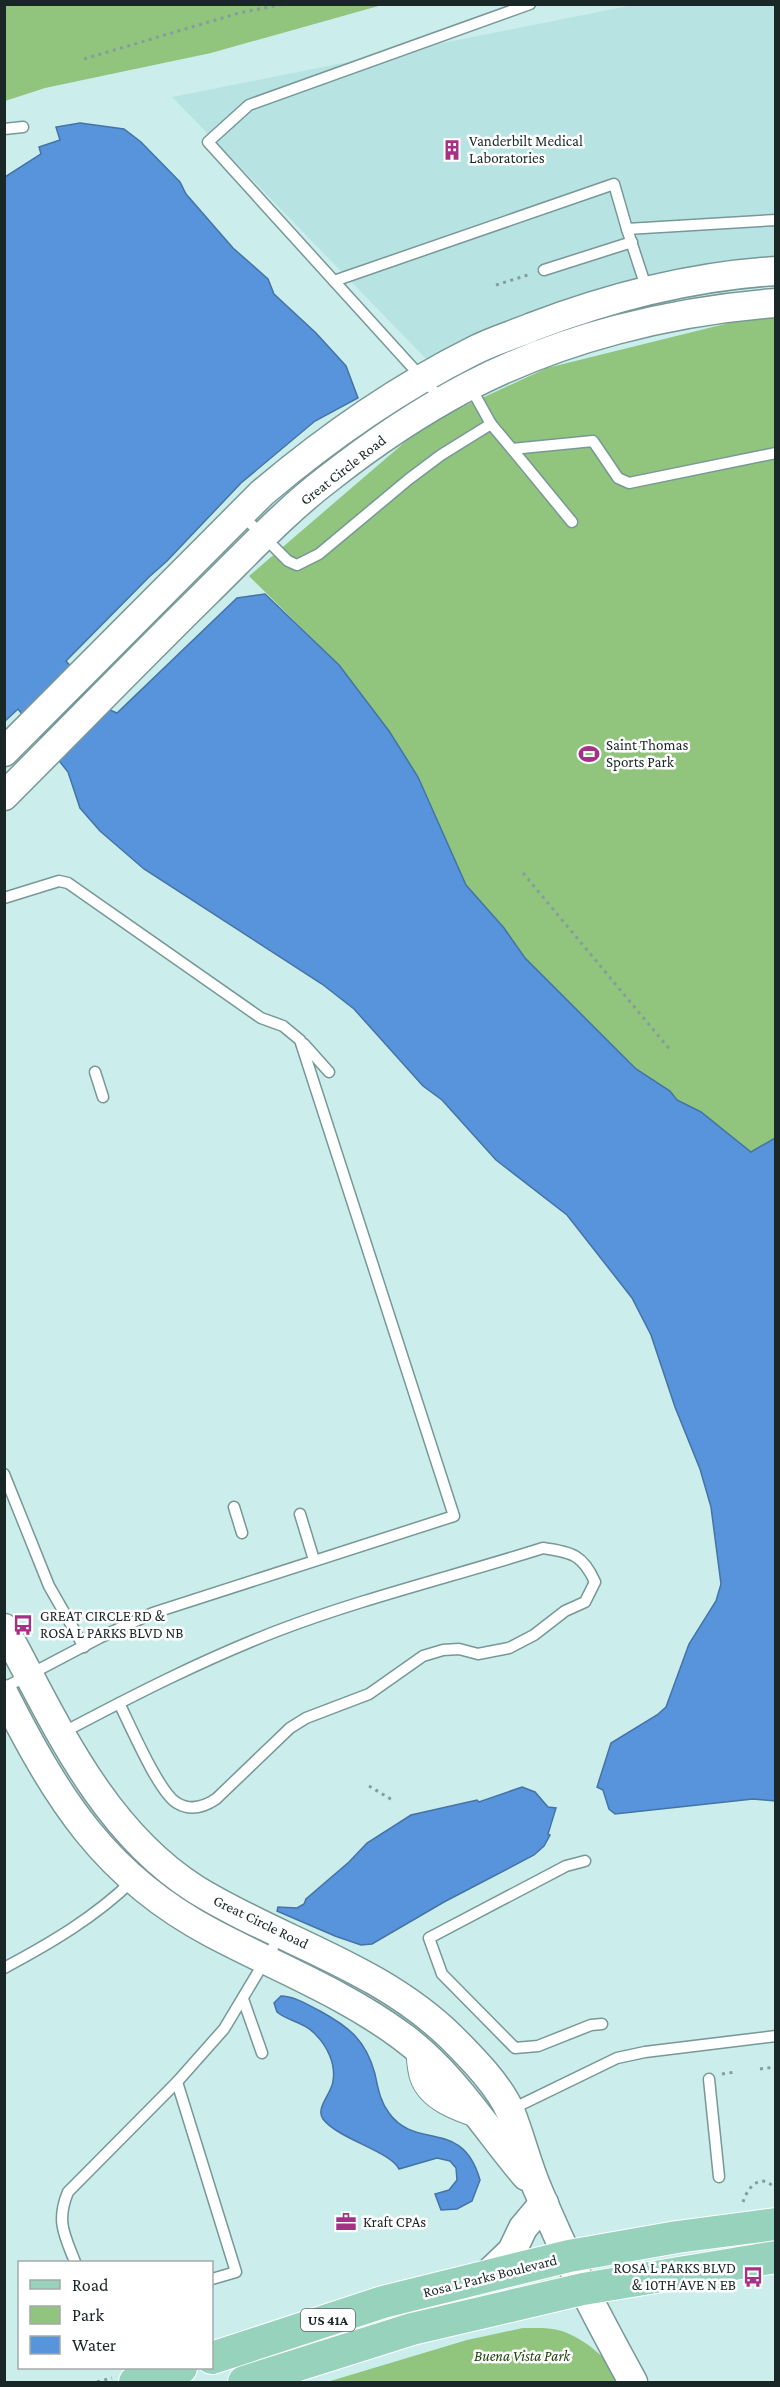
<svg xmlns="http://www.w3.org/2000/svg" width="780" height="2387" font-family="'Crimson Pro',serif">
	<rect width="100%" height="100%" fill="#cbeeed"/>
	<!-- built -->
	<path fill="#b8e3e3" d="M633,5h142v257l-346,100 -257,-265z"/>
	<!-- green -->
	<g fill="#91c47c">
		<path d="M5,4h377v1l-171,48 -166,35 -40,13z"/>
		<path d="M775,316v822l-24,14 -50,-40 -24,-12 -7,-9 -34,-22 -111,-111 -21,-30 -38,-43 -48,-108 -29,-46 -50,-66 -90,-89 177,-152 121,-56 202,-50z"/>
		<path d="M523,2328c13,0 26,-1 39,3 24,8 48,30 61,51h-296l140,-42z"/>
	</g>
	<!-- water -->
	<g fill="#5794db" stroke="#4573a5" stroke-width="1.5">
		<path d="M80,123l44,6 17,13 39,40 6,12 47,54 35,31 6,15 42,39 30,33 12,32 -43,23 -74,62 -74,78 -18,16 -83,84 44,49 7,3 120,-115 28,-4 74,71 50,66 29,46 48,108 38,43 21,30 111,111 34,22 7,9 24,12 50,40 24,-14v663l-22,-2 -138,15 -6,-5 -6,-19 -6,-3 14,-44 46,-28 9,-8 23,-63 27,-43 5,-17 -10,-77 -11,-38 -25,-62 -24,-72 -19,-37 -65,-83 -71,-55 -54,-60 -19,-14 -69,-77 -32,-25 -178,-115 -44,-38 -20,-23 -12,-36 -50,-63 -13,12v-544l36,-23 -2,-7 21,-7 -4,-13z"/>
		<path d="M522,1787l13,5 13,15 8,1 -8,26 2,1 -6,11 -10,9 -90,47 -72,42 -11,1 -26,-9 -58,-25 1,-4 19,1 7,-4 2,-5 43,-37 18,-19 44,-28 66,-15 2,2z"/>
		<path d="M281,1996c13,0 27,9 39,15 29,16 46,29 55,63 3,14 5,27 14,39 27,38 73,4 91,67l-8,21 -15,8 -16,1 -6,-16 14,-4 8,-10 -1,-12 -6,-7 -13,-3 -38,11c-9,-18 -61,-30 -76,-50 -8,-11 9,-26 10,-38 3,-17 -6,-35 -17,-46 -11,-13 -27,-13 -39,-23l-3,-9z"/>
	</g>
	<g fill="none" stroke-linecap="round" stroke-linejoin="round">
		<!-- lane casing -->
		<g stroke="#779897" stroke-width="13">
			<g id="lane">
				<path d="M4,129l19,-2"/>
				<path d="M544,270l88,-28"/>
				<path d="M334,281l280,-97 13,45"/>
				<path d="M647,290l-20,-61 149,-9"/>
				<path d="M471,388l20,36 21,25 81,-8 25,37 11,5 147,-30"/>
				<path d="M442,400l-234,-258 41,-37 281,-101"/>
				<path d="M512,449l60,73"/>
				<path d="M241,514l47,47 9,4 22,-11 90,-75 32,-24 50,-31"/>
				<path d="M4,898l55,-17 9,2 193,135 22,8 17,14 154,476 -301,97 -52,24 -97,51"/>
				<path d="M304,1044l25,28"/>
				<path d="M95,1072l8,25"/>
				<path d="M4,1474l45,112 35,61"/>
				<path d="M234,1507l8,26"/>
				<path d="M300,1514l14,46"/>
				<path d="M62,1733c70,-37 140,-73 215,-102 86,-33 178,-55 266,-83 29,4 40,7 52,34l-10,20 -20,9 -31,24 -25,13 -31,6 -19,-5 -16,1 -20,6 -54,38 -63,24 -16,10 -74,71c-12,8 -26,12 -39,4 -18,-10 -47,-78 -58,-100"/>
				<path d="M585,1861l-19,5 -137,72 13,36 73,74 23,-2 53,-21 11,-1"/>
				<path d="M4,1968c47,-25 91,-51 128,-87"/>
				<path d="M243,1999l19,54"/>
				<path d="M709,2079l10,98"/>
				<path d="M177,2082l59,190 -24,7"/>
				<path d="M510,2110l107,-52 28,-6 131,-16"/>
				<path d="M75,2262c-11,-28 -19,-41 -7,-70l109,-110 47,-53 57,-95"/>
			</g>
		</g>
		<!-- street casing -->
		<g stroke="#779897" stroke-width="22">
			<path id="street" d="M416,2048c1,9 1,20 4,29 8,24 38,34 59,41"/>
		</g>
		<!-- secondary casing -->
		<g stroke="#779897" stroke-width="31">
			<g id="secondary">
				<path d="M4,752l258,-259c65,-55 135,-104 211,-142 19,-10 40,-16 59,-24 79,-30 160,-51 244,-56"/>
				<path d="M4,796c67,-67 133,-135 201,-202 40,-39 79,-82 124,-116 43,-34 89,-65 138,-91 94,-49 203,-76 309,-84"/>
				<path d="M4,1628c51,94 97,201 191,261 84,52 183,77 256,148 20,20 49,49 60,76 10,25 16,52 27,77 27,66 61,130 95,192"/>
				<path d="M4,1694c53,104 100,182 208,239 64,34 132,60 191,104 50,37 83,92 123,139"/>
				<path d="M486,2276l26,-25 11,-23 21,-25"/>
			</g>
		</g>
		<!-- primary casing -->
		<g stroke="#fff" stroke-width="34">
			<g id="primary">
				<path d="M212,2358l171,-56 186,-46 108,-19 99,-13"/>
				<path d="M135,2382l46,-14"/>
				<path d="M244,2382l168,-53 171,-40 193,-32"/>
			</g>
		</g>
		<!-- path -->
		<g stroke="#849e9d" stroke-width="3" stroke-dasharray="3 4.5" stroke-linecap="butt">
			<path d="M84,59l155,-46 45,-9"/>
			<path d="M496,285l35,-11"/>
			<path d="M523,873l148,178"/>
			<path d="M369,1786l25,15"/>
			<path d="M760,2069l15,-2"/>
			<path d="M722,2074l13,-2"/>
			<path d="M743,2202c5,-16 19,-31 33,-12"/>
			<path d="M97,2382l15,-4"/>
		</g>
		<!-- lane -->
		<use href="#lane" stroke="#fff" stroke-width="10"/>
		<!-- street -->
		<use href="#street" stroke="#fff" stroke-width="20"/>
		<!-- secondary -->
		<use href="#secondary" stroke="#fff" stroke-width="28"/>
		<!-- primary -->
		<use href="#primary" stroke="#96d2bc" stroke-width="32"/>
	</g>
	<!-- icons -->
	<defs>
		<g id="building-bare" transform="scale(1.62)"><path d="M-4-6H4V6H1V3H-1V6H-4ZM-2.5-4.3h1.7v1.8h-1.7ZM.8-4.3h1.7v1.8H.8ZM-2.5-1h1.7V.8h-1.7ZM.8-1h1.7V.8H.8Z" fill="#a73087" stroke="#fff" stroke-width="2.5" paint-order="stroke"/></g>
		<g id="stadium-bare" transform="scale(1.62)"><path d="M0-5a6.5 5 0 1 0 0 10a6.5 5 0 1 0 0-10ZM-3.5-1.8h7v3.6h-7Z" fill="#a73087" stroke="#fff" stroke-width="2.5" paint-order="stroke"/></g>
		<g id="bus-bare" transform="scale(1.62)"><path d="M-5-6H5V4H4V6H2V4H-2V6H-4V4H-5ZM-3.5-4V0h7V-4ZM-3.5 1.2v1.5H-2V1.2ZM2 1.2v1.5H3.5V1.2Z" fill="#a73087" stroke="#fff" stroke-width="2.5" paint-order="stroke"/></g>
		<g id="office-bare" transform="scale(1.62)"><path d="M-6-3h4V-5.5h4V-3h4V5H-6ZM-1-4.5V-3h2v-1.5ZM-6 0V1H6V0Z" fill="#a73087" stroke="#fff" stroke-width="2.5" paint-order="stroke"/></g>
	</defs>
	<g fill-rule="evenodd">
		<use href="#building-bare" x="452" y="150"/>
		<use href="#stadium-bare" x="589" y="754"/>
		<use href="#bus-bare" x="23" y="1625"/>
		<use href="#office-bare" x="346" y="2222"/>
		<use href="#bus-bare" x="753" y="2277"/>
	</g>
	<g text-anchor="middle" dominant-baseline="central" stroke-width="5" stroke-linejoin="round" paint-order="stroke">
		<!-- shield labels -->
		<rect fill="#fff" stroke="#5f6868" stroke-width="1.5" x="301" y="2309" width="54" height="22" rx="4.5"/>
		<g font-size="14" font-weight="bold" fill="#1a2727">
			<text x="328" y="2320">US 41A</text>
		</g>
		<!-- poi labels -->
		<g font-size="15" fill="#1a2727" stroke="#fff" text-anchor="start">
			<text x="469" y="141">Vanderbilt Medical<tspan x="469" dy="17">Laboratories</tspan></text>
			<text x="606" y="745">Saint Thomas<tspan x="606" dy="17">Sports Park</tspan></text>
			<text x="40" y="1616">GREAT CIRCLE RD &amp;<tspan x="40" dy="17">ROSA L PARKS BLVD NB</tspan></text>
			<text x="363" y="2222">Kraft CPAs</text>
			<text x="736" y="2268" text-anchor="end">ROSA L PARKS BLVD<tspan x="736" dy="17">&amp; 10TH AVE N EB</tspan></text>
		</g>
		<!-- street labels -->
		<g font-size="15" fill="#1a2727" stroke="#fff">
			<text transform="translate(343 470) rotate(-38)">Great Circle Road</text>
			<text transform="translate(261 1922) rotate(26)">Great Circle Road</text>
			<text transform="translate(490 2276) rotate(-14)">Rosa L Parks Boulevard</text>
		</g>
		<!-- park labels -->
		<g font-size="15" font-style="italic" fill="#1e430b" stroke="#fff">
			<text x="522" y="2356">Buena Vista Park</text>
		</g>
	</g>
	<!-- border -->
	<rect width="780" height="2387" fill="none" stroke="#1a2727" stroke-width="12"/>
	<!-- legend -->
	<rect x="18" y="2261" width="195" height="108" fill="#ffffff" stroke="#a3a9a9" stroke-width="1.5"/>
	<rect x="30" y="2280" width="30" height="9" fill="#96d2bc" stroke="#a3a9a9" stroke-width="1.5"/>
	<text x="72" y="2291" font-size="18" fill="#1a2727">Road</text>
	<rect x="30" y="2306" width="30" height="18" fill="#91c47c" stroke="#a3a9a9" stroke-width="1.5"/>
	<text x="72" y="2321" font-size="18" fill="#1a2727">Park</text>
	<rect x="30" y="2336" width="30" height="18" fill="#5794db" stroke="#a3a9a9" stroke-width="1.5"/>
	<text x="72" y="2351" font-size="18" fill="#1a2727">Water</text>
</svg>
